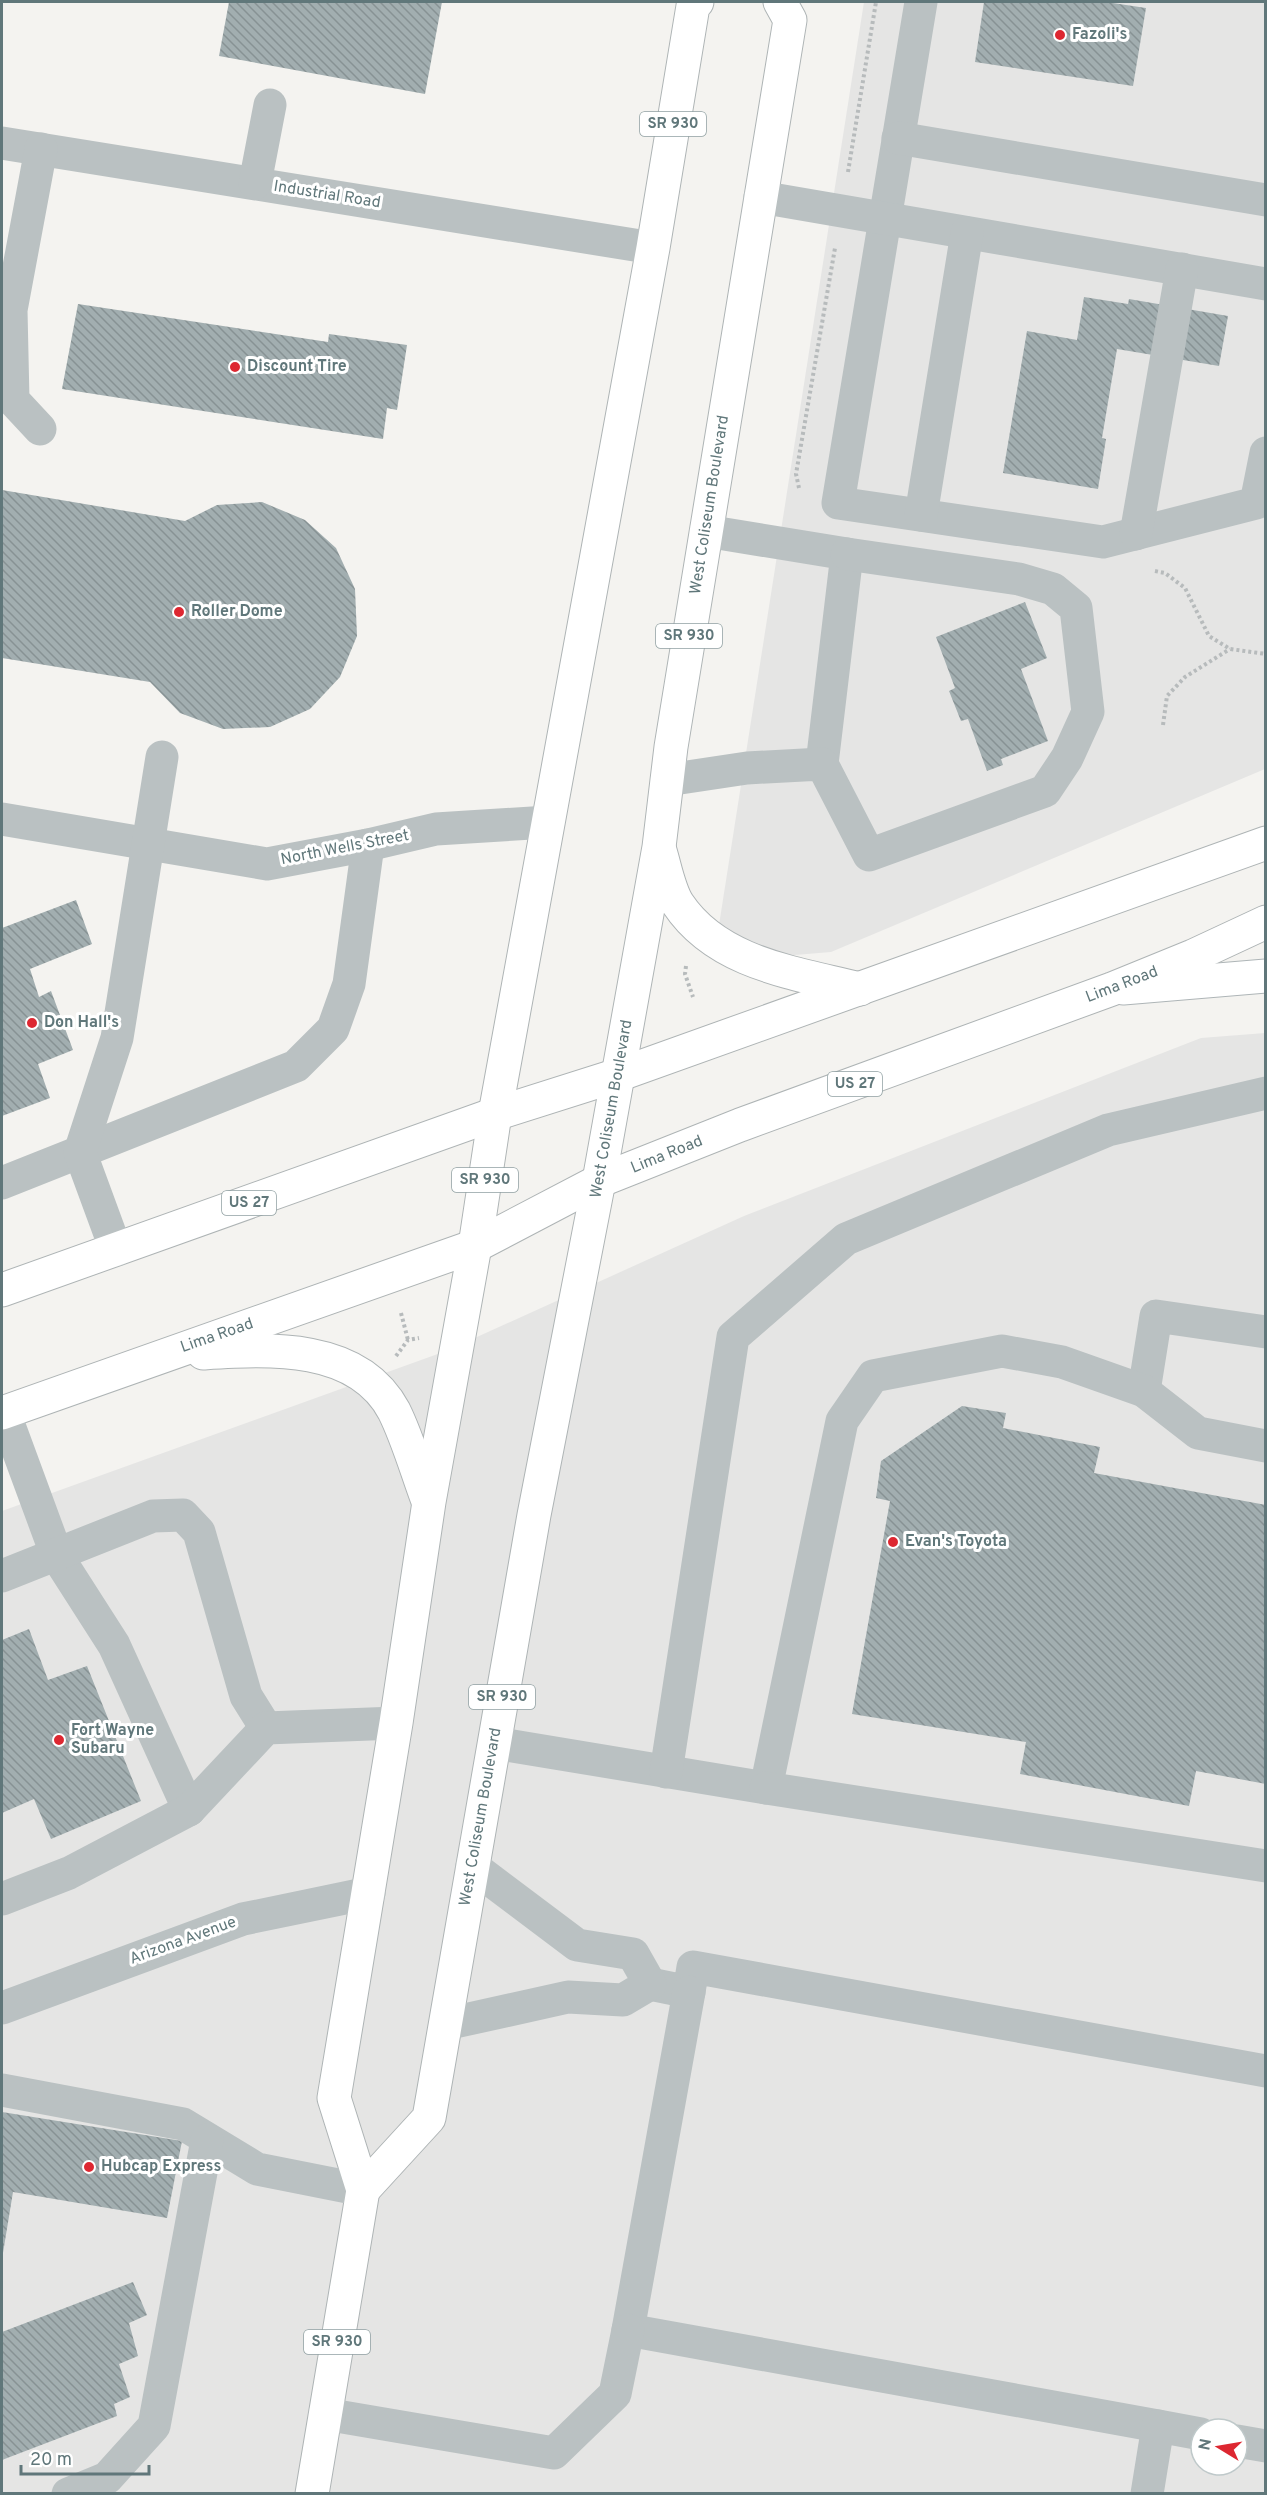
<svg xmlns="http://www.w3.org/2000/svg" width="1267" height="2495" font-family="Overpass,sans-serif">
	<defs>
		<pattern id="building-back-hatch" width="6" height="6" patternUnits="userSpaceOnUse" patternTransform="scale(1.5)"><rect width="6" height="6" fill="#a2aeb0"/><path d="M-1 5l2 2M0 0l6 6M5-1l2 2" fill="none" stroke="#879294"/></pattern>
	</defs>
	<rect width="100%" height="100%" fill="#f4f3f0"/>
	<!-- built -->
	<g fill="#e5e5e4" fill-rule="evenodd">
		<path d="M864,2h401v767l-434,183 -48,4 -36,-11 -28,-20z"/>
		<path d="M1265,1033v1460l-1263,1v-983l444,-160 298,-135 457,-178zM1201,2429h36v36h-36z"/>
	</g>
	<!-- building -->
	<g fill="url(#building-back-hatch)">
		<path d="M229,2h213l-17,92 -206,-38z"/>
		<path d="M984,2h122l40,6 -13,78 -158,-24z"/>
		<path d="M1084,297l44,7 1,-5 99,17 -9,50 -102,-17 -15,89 4,1 -8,50 -95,-16 24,-142 50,9z"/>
		<path d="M78,304l250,38 1,-8 78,11 -10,65 -10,-2 -4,31 -321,-50z"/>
		<path d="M2,490l183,31 32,-16 45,-3 43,18 31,28 19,41 2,47 -17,41 -30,32 -40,18 -47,2 -43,-16 -30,-31 -148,-24z"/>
		<path d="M1025,602l22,56 -26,11 27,72 -47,18 2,6 -16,6 -19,-52 -7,2 -12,-30 6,-3 -19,-51z"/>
		<path d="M76,900l16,44 -62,25 9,28 12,-6 22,59 -35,14 12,34 -48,18v-188z"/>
		<path d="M962,1406l44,7 -3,15 97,19 -6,26 172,32v279l-70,-13 -7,35 -169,-32 6,-32 -174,-28 38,-213 -14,-3 5,-37z"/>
		<path d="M29,1629l19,51 39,-14 54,135 -90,38 -17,-40 -32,14v-173z"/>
		<path d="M2,2112l180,29 -15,77 -154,-26 -11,67z"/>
		<path d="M133,2282l14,33 -18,8 9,33 -19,8 11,33 -16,7 3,12 -115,44v-128z"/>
	</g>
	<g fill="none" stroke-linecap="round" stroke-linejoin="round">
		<!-- major casing -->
		<g stroke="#aeb5b7" stroke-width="35">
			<path id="major" d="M1123,988l143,-12"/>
		</g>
		<!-- highway casing -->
		<g stroke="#aeb4b5" stroke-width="35">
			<g id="highway">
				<path d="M660,851c5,16 9,39 18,53 40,60 118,69 182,85"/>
				<path d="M2,1290l493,-176 123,-39 648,-232"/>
				<path d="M203,1353c65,-4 155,-10 191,58 14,28 23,61 34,90"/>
				<path d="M2,1413l473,-167 124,-65 141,-56 372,-136 81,-33 73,-34"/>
				<path d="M363,2190l66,-72 105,-603 65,-334 60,-334 12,-100 119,-727 -10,-18"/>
				<path d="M312,2494l51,-304 -29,-92 62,-375 33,-221 46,-256 20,-132 158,-866 40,-242 4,-4"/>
			</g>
		</g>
		<!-- path -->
		<g stroke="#b7bbbc" stroke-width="4" stroke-dasharray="3 3" stroke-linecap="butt">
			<path d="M848,172l28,-170"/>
			<path d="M799,488l-3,-14 39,-226"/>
			<path d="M1155,571l10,2 20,15 24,48 21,13 36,5"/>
			<path d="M1163,725l4,-29 18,-19 45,-28"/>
			<path d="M686,966l-1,8 8,23"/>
			<path d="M401,1313l7,27"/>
			<path d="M396,1356l12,-16 11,-2"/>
		</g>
		<!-- minor -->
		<g stroke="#bac1c2" stroke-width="33">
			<path d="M921,2l-83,501 265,39 153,-39 10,-50"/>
			<path d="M898,138l368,62"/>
			<path d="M2,143l651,105"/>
			<path d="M255,183l15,-78"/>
			<path d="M760,197l506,87"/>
			<path d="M40,429l-27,-29 -2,-90 30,-161"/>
			<path d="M921,515l46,-282"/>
			<path d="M706,531l141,23 -25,210"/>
			<path d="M1136,534l46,-265"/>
			<path d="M667,780l80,-12 75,-4 47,91 176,-64 22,-33 21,-46 -12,-104 -23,-19 -34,-10 -172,-25"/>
			<path d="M2,819l265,45 101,-19 68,-16 112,-7"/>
			<path d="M2,1183l294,-117 37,-37 16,-45 19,-139"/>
			<path d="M116,1250l-36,-98 37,-114 45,-281"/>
			<path d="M1144,1391l12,-75 110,16"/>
			<path d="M4,1412l53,144 57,89 75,165"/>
			<path d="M2,1576l151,-60 30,-1 16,17 47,164 20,32"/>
			<path d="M495,1743l271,45 76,-367 31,-45 129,-25 60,11 82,29 54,42 68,13"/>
			<path d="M666,1772l67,-435 113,-98 262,-109 158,-37"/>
			<path d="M766,1788l500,78"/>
			<path d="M2,1899l67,-26 120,-63 77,-82 130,-5"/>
			<path d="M650,1984l39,8 4,-25 573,104"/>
			<path d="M689,1992l-61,338 530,96"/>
			<path d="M2,2008l241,-89 126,-26"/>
			<path d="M446,2024l122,-27 55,3 27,-16 -17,-30 -56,-9 -105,-79"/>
			<path d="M2,2090l181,34 74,45 106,21"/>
			<path d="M325,2414l229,39 61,-59 13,-64"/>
			<path d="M1237,2441l29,5"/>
			<path d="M68,2494l39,-16 47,-52 53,-286"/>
			<path d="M1147,2494l11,-68 43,8"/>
		</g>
		<!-- major -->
		<use href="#major" stroke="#fff" stroke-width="33"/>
		<!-- highway -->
		<use href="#highway" stroke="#fff" stroke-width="33"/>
	</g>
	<!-- markers -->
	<g fill="#dd2731" stroke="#fff" stroke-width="2">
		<circle cx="1060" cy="35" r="6"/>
		<circle cx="235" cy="367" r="6"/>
		<circle cx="179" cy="612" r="6"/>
		<circle cx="32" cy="1023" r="6"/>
		<circle cx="893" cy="1542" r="6"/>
		<circle cx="59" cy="1740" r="6"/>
		<circle cx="89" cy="2167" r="6"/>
	</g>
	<g text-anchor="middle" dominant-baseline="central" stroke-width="6" stroke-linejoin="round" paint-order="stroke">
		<!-- shield labels -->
		<g fill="#fff" stroke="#90a0a2" stroke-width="1.5">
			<rect x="640" y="112" width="66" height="24" rx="4.5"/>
			<rect x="656" y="624" width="66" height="24" rx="4.5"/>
			<rect x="828" y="1072" width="54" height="24" rx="4.5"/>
			<rect x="452" y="1168" width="66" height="24" rx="4.5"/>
			<rect x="222" y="1191" width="54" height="24" rx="4.5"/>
			<rect x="469" y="1685" width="66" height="24" rx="4.5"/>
			<rect x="304" y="2330" width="66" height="24" rx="4.5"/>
		</g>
		<g font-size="15" font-weight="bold" fill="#60777a">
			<text x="673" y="124">SR 930</text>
			<text x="689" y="636">SR 930</text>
			<text x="855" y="1084">US 27</text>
			<text x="485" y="1180">SR 930</text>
			<text x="249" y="1203">US 27</text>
			<text x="502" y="1697">SR 930</text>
			<text x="337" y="2342">SR 930</text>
		</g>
		<!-- poi labels -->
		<g font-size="16" font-weight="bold" fill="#60777a" stroke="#fff" text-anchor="start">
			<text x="1072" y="35">Fazoli's</text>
			<text x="247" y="367">Discount Tire</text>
			<text x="191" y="612">Roller Dome</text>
			<text x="44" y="1023">Don Hall's</text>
			<text x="905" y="1542">Evan's Toyota</text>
			<text x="71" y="1731">Fort Wayne<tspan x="71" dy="18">Subaru</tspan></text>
			<text x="101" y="2167">Hubcap Express</text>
		</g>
		<!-- street labels -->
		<g font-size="16" fill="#60777a" stroke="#fff">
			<text transform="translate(327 195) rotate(9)">Industrial Road</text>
			<text transform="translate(710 505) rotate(-81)">West Coliseum Boulevard</text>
			<text transform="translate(345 848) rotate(-11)">North Wells Street</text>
			<text transform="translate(1122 985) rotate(-21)">Lima Road</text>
			<text transform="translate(612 1109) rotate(-80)">West Coliseum Boulevard</text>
			<text transform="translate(667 1155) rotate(-22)">Lima Road</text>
			<text transform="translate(217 1336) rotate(-19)">Lima Road</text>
			<text transform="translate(481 1817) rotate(-80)">West Coliseum Boulevard</text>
			<text transform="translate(183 1941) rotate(-20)">Arizona Avenue</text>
		</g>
	</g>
	<!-- border -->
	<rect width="1267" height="2495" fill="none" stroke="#60777a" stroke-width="6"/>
	<!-- north arrow -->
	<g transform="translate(1219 2447) rotate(281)"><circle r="28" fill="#ffffff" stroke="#bfc9ca" stroke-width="1.5"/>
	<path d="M0-4.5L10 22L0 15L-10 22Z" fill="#dd2731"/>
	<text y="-9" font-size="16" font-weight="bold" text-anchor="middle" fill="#60777a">N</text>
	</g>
	<!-- scale -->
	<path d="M21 2465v9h128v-9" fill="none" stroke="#60777a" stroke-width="3"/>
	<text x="30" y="2465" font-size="18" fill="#60777a" stroke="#ffffff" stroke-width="4.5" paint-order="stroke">20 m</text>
</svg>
